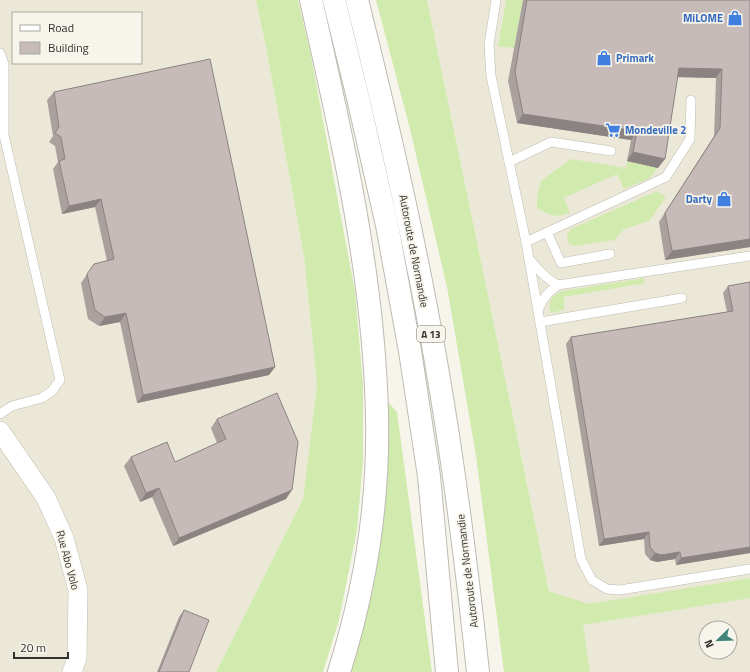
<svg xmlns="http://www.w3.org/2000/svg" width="750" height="672" font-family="'Titillium Web',sans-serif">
	<rect width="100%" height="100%" fill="#f7f5eb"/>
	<!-- built -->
	<g fill="#ece8d8" fill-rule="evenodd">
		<path d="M0,0h256l11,52 37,204 13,129 -14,114 -87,173h-216zM13,13h128v50h-128z"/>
		<path d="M427,0h323v672h-186l-15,-81zM706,628h24v24h-24z"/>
	</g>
	<!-- grass -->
	<g fill="#d1eaad">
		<path d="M256,0h42l13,56 44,236 8,92v76l-6,70 -18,90 -16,52h-107l87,-173 14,-114 -13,-129 -37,-204z"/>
		<path d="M376,0h51l122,591 40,13 161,-26v20l-167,27 7,47h-86l-28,-216 -29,-169 -37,-158z"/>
		<path d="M506,0h17l-9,48 -16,-2z"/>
		<path d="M571,159l55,9 1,-7 31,6 -8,11 -26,11 -7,-15 -53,24 6,15c-14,5 -20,3 -33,-5v-12l4,-15z"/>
		<path d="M657,191l9,6 -17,24 -25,8 -9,11 -40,6 -7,-3 -1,-8 4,-6z"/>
		<path d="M644,278l1,5 -81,14v13l-14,3c-1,-13 0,-16 12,-22z"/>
		<path d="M387,401l10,11 35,260h-85z"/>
	</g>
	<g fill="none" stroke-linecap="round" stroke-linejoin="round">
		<!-- service casing -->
		<g stroke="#bdbbb2" stroke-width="10">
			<g id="service">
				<path d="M496,0l-7,45 2,31 35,166 55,317 11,21 15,9 13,1 130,-21"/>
				<path d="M0,53l4,11v71l56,245 -8,11 -10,7 -30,8 -12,8"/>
				<path d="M509,162l42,-20 60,9"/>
				<path d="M547,232l14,31 49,-9"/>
				<path d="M526,242l140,-65 24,-38 1,-39"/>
				<path d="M530,260c8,10 16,19 28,25"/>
				<path d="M538,310c5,-12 10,-18 20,-25l192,-29"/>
				<path d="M540,322l142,-24"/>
			</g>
		</g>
		<!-- minor casing -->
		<g stroke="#bdbbb2" stroke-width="20">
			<path id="minor" d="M0,431l46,67 18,40 14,52 -1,68 -5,14"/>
		</g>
		<!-- motorway casing -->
		<g stroke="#bdbbb2" stroke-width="24">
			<g id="motorway">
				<path d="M311,0c31,137 63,275 66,415 2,87 -12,175 -38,257"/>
				<path d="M334,0l24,98 29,127 23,126 19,125 18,196"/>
				<path d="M357,0c30,120 58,240 79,362 18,103 31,206 42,310"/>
			</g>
		</g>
		<!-- service -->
		<use href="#service" stroke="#fff" stroke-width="9"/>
		<!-- minor -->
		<use href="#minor" stroke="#fff" stroke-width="19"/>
		<!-- motorway -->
		<use href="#motorway" stroke="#fff" stroke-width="22"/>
	</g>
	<!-- wall -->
	<g fill="#aaa19f">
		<path d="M523,0h227v247l-85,13 -6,-38 55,-86 2,-58 -38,-1 -20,91 -31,-7 4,-21 -114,-17 -9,-42z"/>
		<path d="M54,92l221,275 -6,8 -132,28 -17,-81 -21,4 -11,-7 -7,-36 13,-19 13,-3 -12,-54 -33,7 -9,-45 5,-7 -3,-16 -6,-4 4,-6 -6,-36z"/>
		<path d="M750,282v271l-74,12 -1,-6 -18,3 -7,-2 -5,-6 -1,-15 -45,7 -33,-202 5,-7 156,-25 -4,-19 5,-7z"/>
		<path d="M217,419l69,80 -113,47 -21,-49 -12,5 -16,-36 7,-9 44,5 42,-19 -6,-15z"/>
		<path d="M184,610l5,62h-32l22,-55z"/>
	</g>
	<!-- shaded-wall -->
	<g fill="#8b8382">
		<path d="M679,68l43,1 -6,9 -43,-1z"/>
		<path d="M523,114l114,17 -6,9 -114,-17z"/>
		<path d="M633,152l32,7 -7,9 -31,-7z"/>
		<path d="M101,199l-6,8 -33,7 7,-8z"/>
		<path d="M750,239v8l-85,13 7,-9z"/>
		<path d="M126,313l-6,9 -21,4 6,-9z"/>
		<path d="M275,367l-6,8 -132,28 6,-8z"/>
		<path d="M159,488l-7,9 -12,5 6,-9z"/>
		<path d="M292,490l-6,9 -113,47 6,-8z"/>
		<path d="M649,532l-5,7 -45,7 5,-7z"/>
		<path d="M750,547v6l-74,12 5,-7z"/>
		<path d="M680,552l-5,7 -18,3 -7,-2 5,-7z"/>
	</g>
	<!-- building -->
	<g fill="#c6bbb9" stroke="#8b8382">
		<path d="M527,0h223v239l-78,12 -7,-38 55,-85 2,-59 -43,-1 -14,91 -32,-7 4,-21 -114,-17 -8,-42z"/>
		<path d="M210,59l65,308 -132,28 -17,-82 -21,4 -10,-7 -8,-36 7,-10 20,-5 -13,-60 -32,7 -10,-45 6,-2 -4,-22 -6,-4 4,-6 -5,-35z"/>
		<path d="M750,282v265l-69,11 -1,-6 -19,3 -6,-2 -5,-6 -1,-15 -45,7 -33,-202 162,-26 -5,-25z"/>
		<path d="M277,393l21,49 -6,48 -113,48 -20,-50 -13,5 -15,-36 36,-15 8,20 51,-23 -9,-20z"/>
		<path d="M184,610l25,10 -20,52h-30z"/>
	</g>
	<!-- icons -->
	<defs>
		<g id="shop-bare" transform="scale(1.2)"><path d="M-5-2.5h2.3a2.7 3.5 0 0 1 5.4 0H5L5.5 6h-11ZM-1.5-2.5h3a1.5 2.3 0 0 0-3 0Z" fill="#3f7fe0" stroke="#f7f5eb" stroke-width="2.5" paint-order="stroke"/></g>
		<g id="supermarket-bare" transform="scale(1.2)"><path d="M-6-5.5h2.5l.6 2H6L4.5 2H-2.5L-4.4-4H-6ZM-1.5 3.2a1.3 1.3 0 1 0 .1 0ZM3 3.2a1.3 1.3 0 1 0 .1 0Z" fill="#3f7fe0" stroke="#f7f5eb" stroke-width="2.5" paint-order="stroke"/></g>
	</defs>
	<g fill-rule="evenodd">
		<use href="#shop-bare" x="735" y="18"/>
		<use href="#shop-bare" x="604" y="58"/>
		<use href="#supermarket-bare" x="613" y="130"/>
		<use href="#shop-bare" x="724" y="199"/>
	</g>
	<g text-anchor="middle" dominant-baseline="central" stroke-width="3.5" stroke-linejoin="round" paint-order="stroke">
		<!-- shield labels -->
		<rect fill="#f7f5eb" stroke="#6e6c67" stroke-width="1" x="417" y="326" width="28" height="16" rx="3"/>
		<g font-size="10" font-weight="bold" fill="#33322e">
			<text x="431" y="334">A 13</text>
		</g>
		<!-- shop labels -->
		<g font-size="11" font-weight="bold" fill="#366cbe" stroke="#f7f5eb" text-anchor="end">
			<text x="723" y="18">MiLOME</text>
			<text x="616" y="58" text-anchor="start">Primark</text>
			<text x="625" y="130" text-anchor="start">Mondeville 2</text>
			<text x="712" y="199">Darty</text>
		</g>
		<!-- street labels -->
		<g font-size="11" fill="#33322e" stroke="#f7f5eb">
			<text transform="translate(414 251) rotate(79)">Autoroute de Normandie</text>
			<text transform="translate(68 560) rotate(75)">Rue Abo Volo</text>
			<text transform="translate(467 571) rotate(-97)">Autoroute de Normandie</text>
		</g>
	</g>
	<!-- legend -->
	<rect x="12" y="12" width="130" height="52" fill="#f7f5eb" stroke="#a9a79f"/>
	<rect x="20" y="25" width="20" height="6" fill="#ffffff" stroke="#a9a79f"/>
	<text x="48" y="32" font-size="12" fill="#33322e">Road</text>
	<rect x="20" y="42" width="20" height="12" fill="#c6bbb9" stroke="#a9a79f"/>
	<text x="48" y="52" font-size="12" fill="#33322e">Building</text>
	<!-- north arrow -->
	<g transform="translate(718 640) rotate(247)"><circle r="19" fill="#f7f5eb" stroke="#a9a79f"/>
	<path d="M0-3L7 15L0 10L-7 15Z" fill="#418579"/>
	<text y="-6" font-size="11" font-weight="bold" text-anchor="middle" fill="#33322e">N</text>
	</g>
	<!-- scale -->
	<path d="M14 652v6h54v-6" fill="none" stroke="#33322e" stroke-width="2"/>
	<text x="20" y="652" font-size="12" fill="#33322e" stroke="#f7f5eb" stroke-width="3" paint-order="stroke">20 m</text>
</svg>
